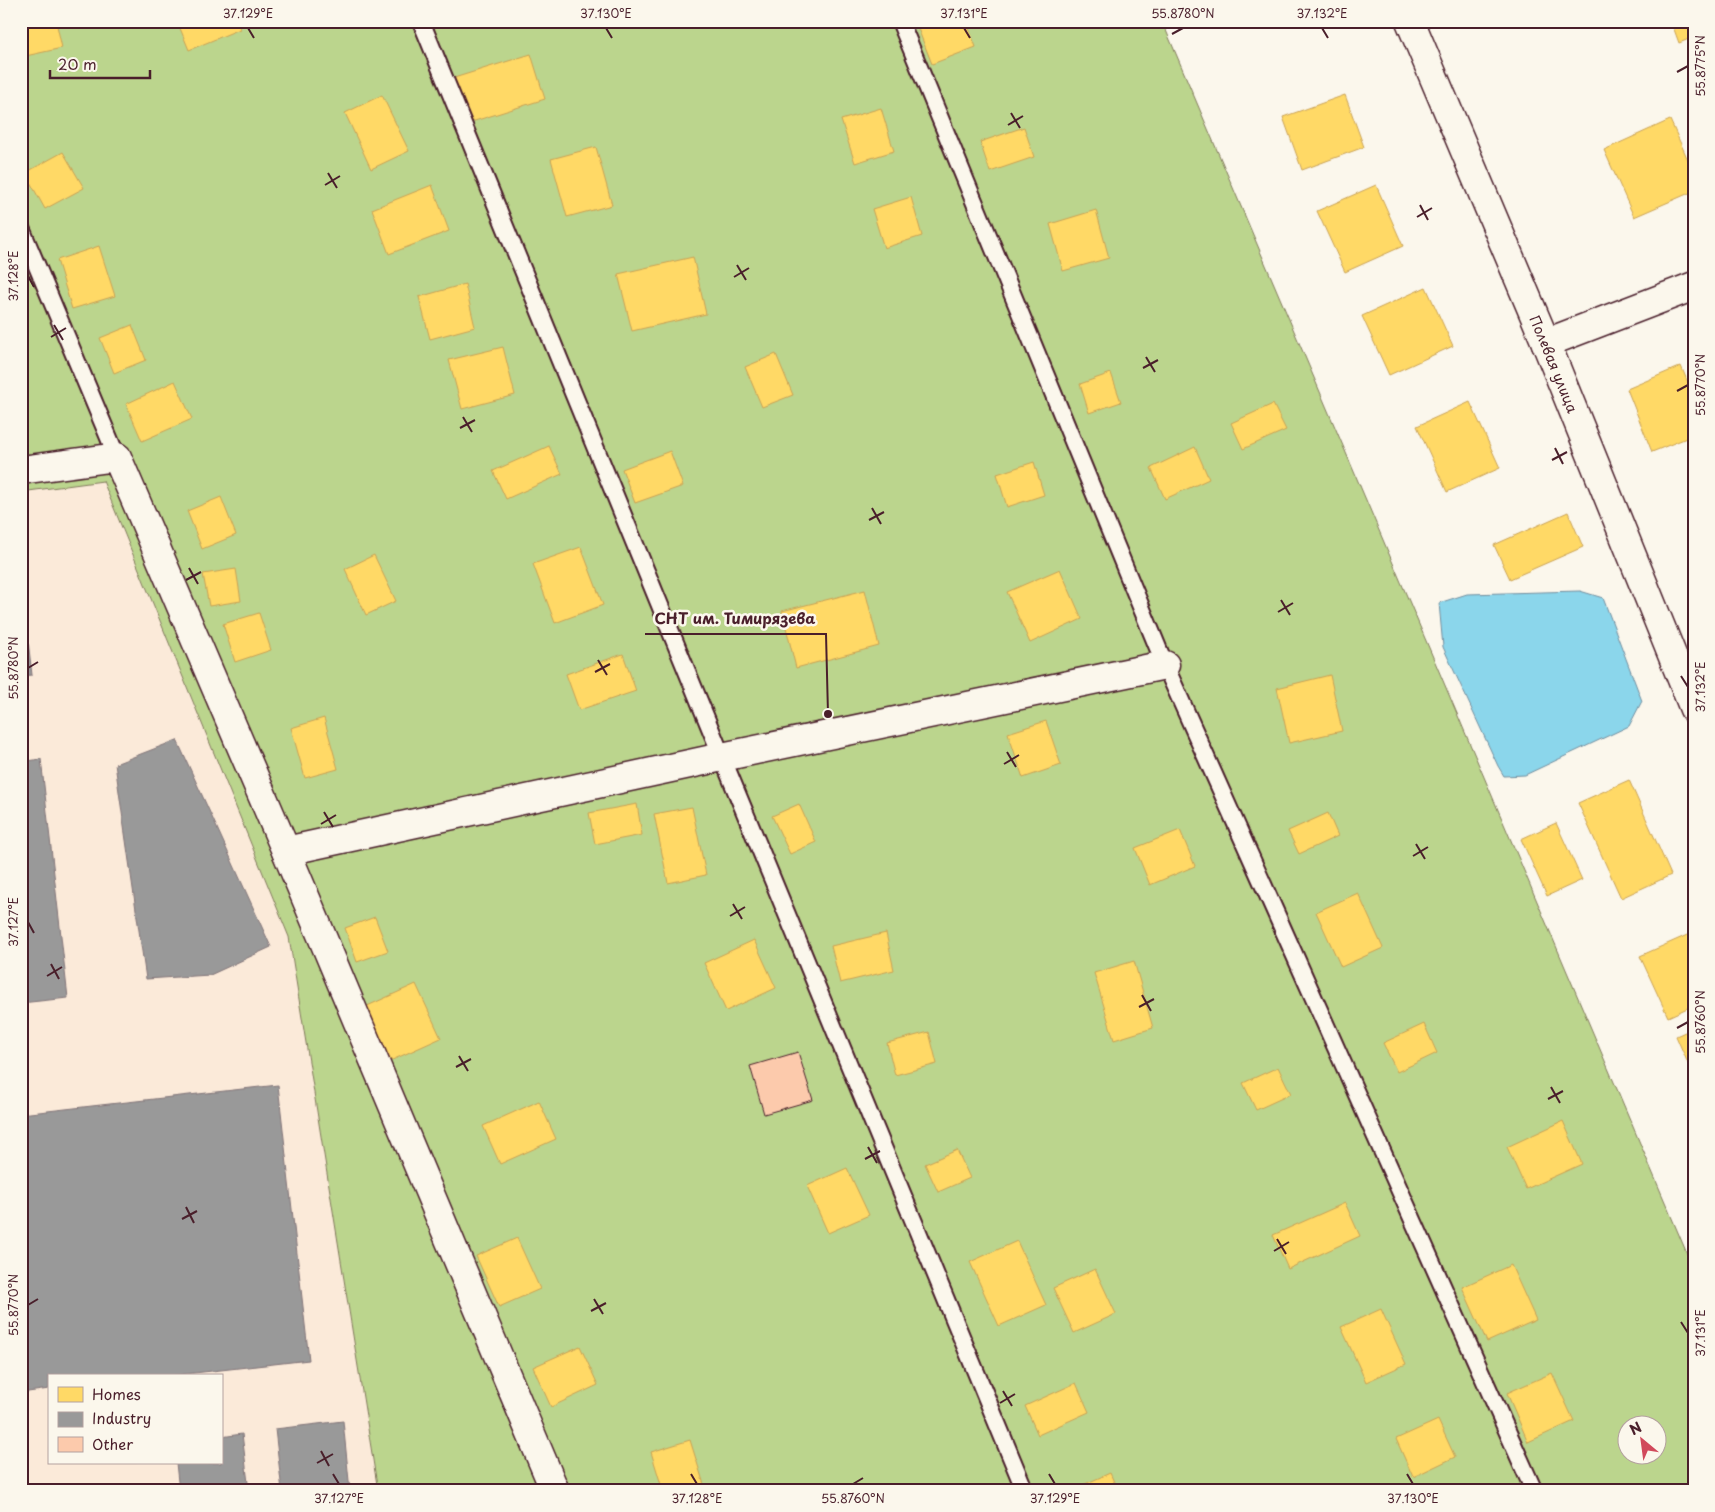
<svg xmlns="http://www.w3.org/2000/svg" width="1715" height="1512" font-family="'Playpen Sans',sans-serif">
	<rect width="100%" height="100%" fill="#fbf7ec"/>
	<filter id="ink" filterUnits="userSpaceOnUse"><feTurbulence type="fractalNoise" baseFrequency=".02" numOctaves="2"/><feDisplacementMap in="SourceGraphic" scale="10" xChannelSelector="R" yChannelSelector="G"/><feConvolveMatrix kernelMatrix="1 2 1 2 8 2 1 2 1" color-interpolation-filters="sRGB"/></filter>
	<g filter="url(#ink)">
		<!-- built -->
		<path fill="#fbead9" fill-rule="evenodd" d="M103,481l186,456 89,554h-357v-999zM49,1376h172v87h-172z"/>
		<!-- green -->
		<path fill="#bbd58d" stroke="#827a5c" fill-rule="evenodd" d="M21,21h1141l532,1249v221h-1316l-89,-554 -186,-456 -82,11zM1628,1424h30v30h-30z"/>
		<!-- water -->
		<path fill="#8bd6eb" stroke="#718d9e" d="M1580,591l23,7 39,103 -13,25 -104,49 -21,1 -6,-10 -55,-119 -4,-44 28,-9z"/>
		<!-- homes -->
		<g fill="#ffd966" stroke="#c9a154">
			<path d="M21,21h35l6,27 -41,9z"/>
			<path d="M177,21h60l3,8 -51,21z"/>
			<path d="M915,21h51l10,26 -44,17z"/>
			<path d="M1671,21h23v16l-15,6z"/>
			<path d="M531,54l14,45 -77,24 -14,-45z"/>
			<path d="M382,95l27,56 -38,18 -26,-56z"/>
			<path d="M1345,95l19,52 -62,23 -19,-53z"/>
			<path d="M881,108l13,43 -39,12 -14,-43z"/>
			<path d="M1670,120l24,53v18l-60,26 -30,-67z"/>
			<path d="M1024,127l10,30 -44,15 -10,-30z"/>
			<path d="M596,147l16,58 -45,12 -16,-58z"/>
			<path d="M63,152l21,36 -39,21 -20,-36z"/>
			<path d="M432,185l17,46 -60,23 -17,-45z"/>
			<path d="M1376,185l27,61 -58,26 -28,-61z"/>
			<path d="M911,197l11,39 -38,12 -12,-39z"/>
			<path d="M1096,210l13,48 -46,13 -13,-47z"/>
			<path d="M99,246l16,50 -43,13 -15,-49z"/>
			<path d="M693,257l13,57 -74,17 -14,-57z"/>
			<path d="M465,284l10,43 -45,12 -11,-42z"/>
			<path d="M1426,287l27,59 -64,29 -27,-59z"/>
			<path d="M132,325l14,35 -32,13 -14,-35z"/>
			<path d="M503,347l12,48 -53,14 -13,-49z"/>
			<path d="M776,354l17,41 -31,12 -17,-40z"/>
			<path d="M1681,366l13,31v38l-42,17 -25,-63z"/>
			<path d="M1111,373l10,29 -32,11 -9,-29z"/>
			<path d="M175,381l17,38 -50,22 -16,-37z"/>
			<path d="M1470,402l30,66 -53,24 -30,-66z"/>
			<path d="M1273,404l13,26 -43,19 -12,-26z"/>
			<path d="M549,446l13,28 -56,25 -13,-28z"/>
			<path d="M1195,447l14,32 -44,20 -14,-31z"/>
			<path d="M670,451l13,35 -48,17 -13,-34z"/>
			<path d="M1034,462l10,33 -37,12 -10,-33z"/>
			<path d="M221,497l15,38 -34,14 -15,-38z"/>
			<path d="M1568,512l15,35 -73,32 -16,-34z"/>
			<path d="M581,547l22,58 -48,18 -22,-59z"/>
			<path d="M374,555l22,46 -30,14 -21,-46z"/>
			<path d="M236,569l5,32 -32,5 -6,-32z"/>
			<path d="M1060,569l22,50 -52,24 -23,-51z"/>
			<path d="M865,590l14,56 -83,22 -14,-57z"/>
			<path d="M259,613l12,37 -36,12 -12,-38z"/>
			<path d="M623,654l13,37 -57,19 -13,-36z"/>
			<path d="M1330,675l12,56 -53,12 -12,-55z"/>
			<path d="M324,718l14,51 -33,9 -14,-50z"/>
			<path d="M1046,721l15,44 -38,13 -15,-45z"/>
			<path d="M1629,780l42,95 -50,23 -43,-95z"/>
			<path d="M637,804l5,31 -47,9 -6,-31z"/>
			<path d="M799,804l17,38 -26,12 -18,-38z"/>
			<path d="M692,807l14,68 -38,8 -14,-69z"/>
			<path d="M1328,813l10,23 -39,18 -11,-23z"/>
			<path d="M1556,823l26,57 -35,16 -26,-57z"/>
			<path d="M1180,830l15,36 -45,19 -15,-37z"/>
			<path d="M1358,893l25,55 -42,19 -25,-55z"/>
			<path d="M375,917l13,34 -31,11 -12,-34z"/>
			<path d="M1694,932v73l-26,12 -28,-61z"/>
			<path d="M886,933l8,37 -54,13 -9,-37z"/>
			<path d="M754,940l22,48 -50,23 -22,-48z"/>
			<path d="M1134,961l19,67 -39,12 -20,-67z"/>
			<path d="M416,984l25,54 -51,23 -25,-54z"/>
			<path d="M1424,1024l13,29 -40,19 -14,-29z"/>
			<path d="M1694,1028v49l-18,-41z"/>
			<path d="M929,1032l8,32 -42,11 -8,-32z"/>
			<path d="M1278,1067l13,27 -35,16 -13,-27z"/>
			<path d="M539,1101l17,38 -56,25 -17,-38z"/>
			<path d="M1563,1121l19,43 -56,25 -19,-42z"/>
			<path d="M957,1150l13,28 -32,14 -13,-28z"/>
			<path d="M847,1168l22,47 -41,18 -21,-47z"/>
			<path d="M1345,1203l15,33 -72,33 -15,-34z"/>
			<path d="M517,1238l23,51 -41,18 -23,-51z"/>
			<path d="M1017,1241l29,64 -47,21 -29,-64z"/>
			<path d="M1511,1265l25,55 -49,22 -25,-55z"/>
			<path d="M1095,1269l21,45 -42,19 -21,-45z"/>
			<path d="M1381,1309l25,55 -40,18 -25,-55z"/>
			<path d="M580,1346l18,39 -47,22 -18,-40z"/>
			<path d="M1552,1373l22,48 -46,21 -21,-49z"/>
			<path d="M1076,1383l13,29 -51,23 -13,-29z"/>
			<path d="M1438,1420l17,37 -42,20 -17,-38z"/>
			<path d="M690,1440l16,51h-43l-12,-39z"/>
			<path d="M1110,1473l8,18h-49z"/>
		</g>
		<!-- industry -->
		<g fill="#999" stroke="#817478">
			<path d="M21,580l11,95 -11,1z"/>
			<path d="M177,740l94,207 -61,28 -64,4 -31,-215z"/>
			<path d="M41,759l27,239 -47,5v-241z"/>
			<path d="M278,1085l31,275 -141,16h-119v13l-28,4v-279z"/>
			<path d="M343,1421l7,70h-68l-7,-62z"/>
			<path d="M242,1434l7,57h-70l-3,-28h45v-26z"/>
		</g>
		<!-- building -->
		<path fill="#fccaac" stroke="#4a1f2b" d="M798,1052l15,48 -49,14 -14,-48z"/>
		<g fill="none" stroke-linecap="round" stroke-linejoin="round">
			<!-- lane casing -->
			<g stroke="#4a1f2b" stroke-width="20">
				<g id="lane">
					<path d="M421,21l301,736 303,734"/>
					<path d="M900,21l265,644 369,826"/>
					<path d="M21,228l96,229"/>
				</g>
			</g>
			<!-- street casing -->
			<g stroke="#4a1f2b" stroke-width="31">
				<g id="street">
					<path id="s1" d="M1410,21l136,322 148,366"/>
					<path d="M1546,343l148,-57"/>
					<path d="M21,470l96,-13 169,394 269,640"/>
					<path d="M286,851l436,-94 443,-92"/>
				</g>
			</g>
			<!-- lane -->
			<use href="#lane" stroke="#fbf7ec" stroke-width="16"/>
			<!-- street -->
			<use href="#street" stroke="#fbf7ec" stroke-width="28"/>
		</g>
	</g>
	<!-- ticks -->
	<path fill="none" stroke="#4a1f2b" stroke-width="2" d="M248,28l6,10M606,28l6,10M964,28l6,10M1322,28l6,10M1172,34l11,-6M1677,72l11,-6M1011,113l9,15M1008,125l15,-9M328,173l9,15M325,185l15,-9M1420,205l8,15M1417,217l15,-9M737,265l9,15M28,276l6,11M734,277l15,-9M54,325l9,15M51,337l15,-9M1146,357l9,15M1143,368l15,-8M1677,391l11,-6M463,417l9,15M460,428l15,-8M1555,448l8,16M1552,460l15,-8M872,508l9,16M869,520l15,-8M189,568l9,16M186,580l15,-8M1281,600l9,15M1278,612l15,-9M598,660l9,15M28,668l10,-6M595,672l15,-8M1681,676l7,11M1007,752l9,15M1004,764l15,-9M324,812l9,15M321,824l15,-9M1416,844l9,15M1413,856l15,-9M733,904l9,15M730,916l15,-9M28,922l6,11M51,964l8,15M47,976l15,-9M1142,995l9,16M1139,1007l15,-8M1677,1028l11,-6M459,1056l9,15M456,1067l15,-8M1551,1087l9,16M1548,1099l15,-8M868,1147l9,16M865,1159l15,-8M186,1207l8,16M182,1219l15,-8M1277,1239l9,15M1274,1251l15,-9M594,1299l9,15M28,1305l10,-6M591,1311l15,-8M1681,1322l7,11M1003,1391l9,15M1000,1403l15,-9M321,1451l8,15M317,1463l16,-9M333,1474l6,10M691,1474l6,10M1049,1474l6,10M1407,1474l6,10M853,1484l10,-6"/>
	<g text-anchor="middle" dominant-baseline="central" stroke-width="5" stroke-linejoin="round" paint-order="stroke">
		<!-- street labels -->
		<g font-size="14" fill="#4a1f2b" stroke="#fbf7ec">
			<text stroke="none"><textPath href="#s1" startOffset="372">Полевая улица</textPath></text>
		</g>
	</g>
	<!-- callouts -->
	<path fill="none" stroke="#4a1f2b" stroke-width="2" d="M828 714L826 634H645"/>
	<circle fill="#4a1f2b" stroke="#fbf7ec" stroke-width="2" cx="828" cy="714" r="5"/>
	<g font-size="15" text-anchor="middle" font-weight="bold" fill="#4a1f2b" stroke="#fbf7ec" stroke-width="5" stroke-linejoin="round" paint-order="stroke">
		<text x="735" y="624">СНТ им. Тимирязева</text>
	</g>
	<!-- margin -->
	<rect width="1715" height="1512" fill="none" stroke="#fbf7ec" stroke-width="55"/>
	<!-- legend -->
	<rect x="48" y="1374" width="175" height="90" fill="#fbf7ec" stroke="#b4a19f"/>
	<rect x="58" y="1387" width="25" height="15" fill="#ffd966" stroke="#b4a19f"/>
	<text x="92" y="1400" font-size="15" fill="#4a1f2b">Homes</text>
	<rect x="58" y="1412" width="25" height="15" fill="#999999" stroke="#b4a19f"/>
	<text x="92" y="1424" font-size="15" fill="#4a1f2b">Industry</text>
	<rect x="58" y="1437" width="25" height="15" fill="#fccaac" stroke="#b4a19f"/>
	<text x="92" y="1450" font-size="15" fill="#4a1f2b">Other</text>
	<!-- north arrow -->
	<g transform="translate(1642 1440) rotate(331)"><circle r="24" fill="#fbf7ec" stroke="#b4a19f"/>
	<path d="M0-4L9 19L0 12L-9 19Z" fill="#d1495b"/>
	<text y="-8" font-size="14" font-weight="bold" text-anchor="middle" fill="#4a1f2b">N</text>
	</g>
	<!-- scale -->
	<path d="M50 70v8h100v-8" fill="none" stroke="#4a1f2b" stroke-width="2.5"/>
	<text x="58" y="70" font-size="15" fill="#4a1f2b" stroke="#fbf7ec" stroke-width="4" paint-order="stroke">20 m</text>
	<rect x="28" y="28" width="1660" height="1456" fill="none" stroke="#4a1f2b" stroke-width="2"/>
	<g font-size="12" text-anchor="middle" fill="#4a1f2b">
		<text x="248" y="18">37.129°E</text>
		<text x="606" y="18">37.130°E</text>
		<text x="964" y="18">37.131°E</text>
		<text x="1183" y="18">55.8780°N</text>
		<text x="1322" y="18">37.132°E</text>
		<text transform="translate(1701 66) rotate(-90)" y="4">55.8775°N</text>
		<text transform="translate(14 276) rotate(-90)" y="4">37.128°E</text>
		<text transform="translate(1701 385) rotate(-90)" y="4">55.8770°N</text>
		<text transform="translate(14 668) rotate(-90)" y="4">55.8780°N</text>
		<text transform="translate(1701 687) rotate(-90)" y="4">37.132°E</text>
		<text transform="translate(14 922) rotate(-90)" y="4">37.127°E</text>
		<text transform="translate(1701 1022) rotate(-90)" y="4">55.8760°N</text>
		<text transform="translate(14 1305) rotate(-90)" y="4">55.8770°N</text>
		<text transform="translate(1701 1333) rotate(-90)" y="4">37.131°E</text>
		<text x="339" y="1503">37.127°E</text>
		<text x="697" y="1503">37.128°E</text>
		<text x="853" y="1503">55.8760°N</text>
		<text x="1055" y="1503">37.129°E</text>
		<text x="1413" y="1503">37.130°E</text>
	</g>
</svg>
